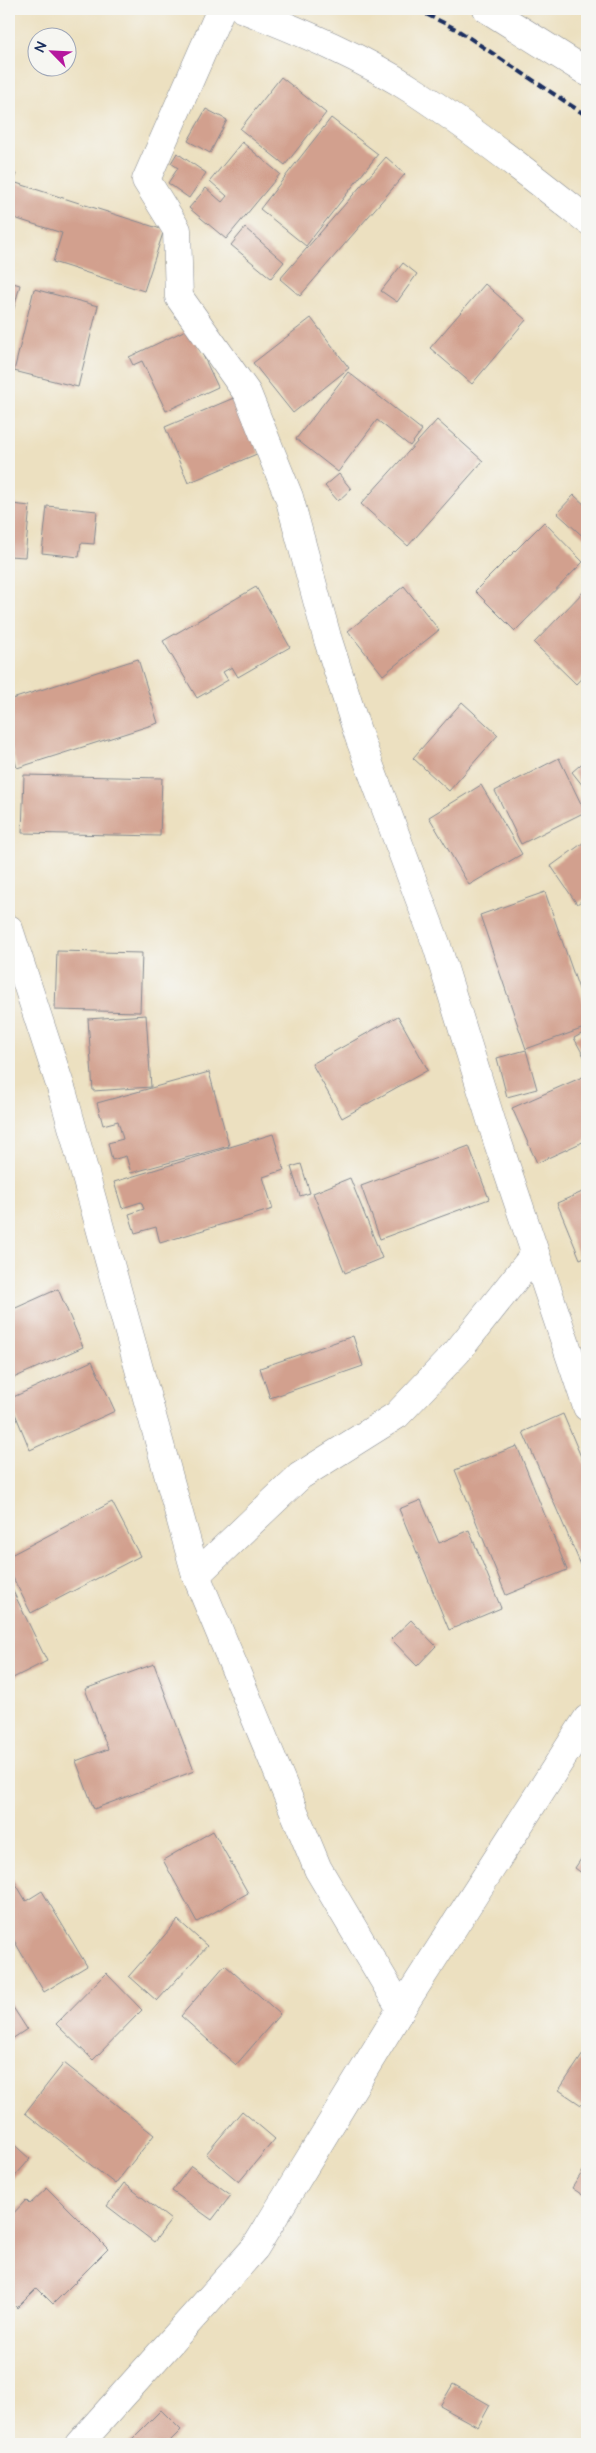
<svg xmlns="http://www.w3.org/2000/svg" width="596" height="2453" font-family="'Architects Daughter',sans-serif">
	<rect width="100%" height="100%" fill="#f6f6f2"/>
	<filter id="ink" filterUnits="userSpaceOnUse"><feTurbulence type="fractalNoise" baseFrequency=".02" numOctaves="2"/><feDisplacementMap in="SourceGraphic" scale="10" xChannelSelector="R" yChannelSelector="G"/><feConvolveMatrix kernelMatrix="1 2 1 2 8 2 1 2 1" color-interpolation-filters="sRGB"/></filter>
	<filter id="wash" filterUnits="userSpaceOnUse"><feTurbulence type="fractalNoise" baseFrequency=".0096" numOctaves="4" result="noise"/><feDisplacementMap in="SourceGraphic" scale="20" xChannelSelector="R" yChannelSelector="G"/><feGaussianBlur stdDeviation="1.12" result="paint"/><feColorMatrix in="noise" values="0 0 0 0 0 0 0 0 0 0 0 0 0 0 0 0 0 1.4 0 .05"/><feComposite in="paint" operator="in"/></filter>
	<g filter="url(#wash)">
		<rect width="100%" height="100%" fill="#ece0c0"/>
		<g id="blocks">
			<!-- building -->
			<g fill="#d2a08e">
				<path d="M281,77l45,36 -41,52 -45,-36z"/>
				<path d="M206,109l21,11 -17,33 -22,-12z"/>
				<path d="M331,118l47,36 -72,92 -46,-37z"/>
				<path d="M242,142l38,32 -54,65 -37,-31 17,-20 16,14 5,-6 -17,-15z"/>
				<path d="M177,153l29,20 -17,25 -21,-15 10,-15 -7,-5z"/>
				<path d="M386,157l19,17 -105,122 -20,-17z"/>
				<path d="M9,171l7,3 -3,8 151,48 -20,61 -91,-29 9,-29 -51,-16 -2,5z"/>
				<path d="M245,228l39,34 -13,16 -40,-33z"/>
				<path d="M403,263l14,11 -20,28 -16,-11z"/>
				<path d="M9,282l11,3 -7,27 -4,-1z"/>
				<path d="M485,284l41,36 -54,64 -42,-36z"/>
				<path d="M34,289l64,17 -20,81 -64,-16z"/>
				<path d="M311,318l38,50 -56,45 -40,-50z"/>
				<path d="M190,328l28,59 -52,24 -24,-50 -9,4 -4,-8z"/>
				<path d="M348,372l74,58 -12,16 -33,-26 -39,52 -42,-33z"/>
				<path d="M236,397l23,56 -71,30 -23,-56z"/>
				<path d="M437,420l46,41 -75,85 -47,-42z"/>
				<path d="M339,474l12,15 -13,12 -13,-15z"/>
				<path d="M9,491h4l-1,13 18,2 -5,51 -16,-1z"/>
				<path d="M574,495l13,12v33l-30,-27z"/>
				<path d="M47,506l50,5 -3,33 -13,-1 -2,14 -37,-4z"/>
				<path d="M544,522l39,40 -68,69 -40,-40z"/>
				<path d="M404,586l35,44 -56,45 -35,-44z"/>
				<path d="M256,587l34,60 -52,30 -6,-10 -9,5 5,8 -31,18 -34,-57z"/>
				<path d="M587,588v84l-11,12 -42,-41z"/>
				<path d="M138,659l20,64 -141,45 -8,-28v-40z"/>
				<path d="M462,702l36,33 -49,56 -36,-33z"/>
				<path d="M559,758l26,54 -64,32 -26,-53z"/>
				<path d="M587,759v32l-15,-19z"/>
				<path d="M24,775l138,3 -2,58 -138,-3z"/>
				<path d="M481,785l41,69 -53,31 -40,-68z"/>
				<path d="M587,840v57l-10,7 -26,-38z"/>
				<path d="M545,892l42,120v15l-61,22 -46,-134z"/>
				<path d="M57,951l85,2 -2,59 -85,-2z"/>
				<path d="M146,1015l5,72 -58,4 -5,-72z"/>
				<path d="M398,1016l30,54 -86,48 -30,-54z"/>
				<path d="M587,1031v31l-13,-24z"/>
				<path d="M526,1050l11,39 -30,8 -10,-39z"/>
				<path d="M209,1072l20,74 -98,27 -5,-17 -14,4 -4,-17 15,-4 -5,-18 -15,4 -6,-22z"/>
				<path d="M587,1075v65l-50,23 -25,-55z"/>
				<path d="M273,1134l11,36 -21,7 10,32 -113,34 -4,-16 -21,6 -6,-19 15,-5 -3,-7 -19,6 -8,-26z"/>
				<path d="M469,1146l20,53 -109,40 -19,-53z"/>
				<path d="M301,1164l9,29 -10,3 -9,-29z"/>
				<path d="M350,1178l32,80 -37,15 -32,-80z"/>
				<path d="M587,1190v66l-7,3 -23,-56z"/>
				<path d="M58,1289l25,58 -74,33v-69z"/>
				<path d="M353,1336l10,30 -93,32 -10,-30z"/>
				<path d="M92,1361l23,50 -85,39 -21,-51z"/>
				<path d="M563,1414l24,57v92l-6,2 -58,-133z"/>
				<path d="M517,1446l50,124 -61,25 -51,-125z"/>
				<path d="M421,1500l18,43 30,-13 32,78 -52,22 -50,-121z"/>
				<path d="M112,1502l28,54 -109,57 -22,-43v-14z"/>
				<path d="M9,1583l38,78 -38,19z"/>
				<path d="M411,1620l25,26 -19,20 -26,-27z"/>
				<path d="M154,1664l40,107 -100,38 -18,-48 32,-12 -23,-60z"/>
				<path d="M213,1831l35,62 -51,29 -34,-62z"/>
				<path d="M587,1850v27l-12,-9z"/>
				<path d="M9,1872l17,29 16,-10 45,75 -43,26 -35,-60z"/>
				<path d="M178,1920l29,26 -50,55 -28,-25z"/>
				<path d="M225,1965l55,49 -44,51 -55,-49z"/>
				<path d="M106,1973l36,37 -49,50 -37,-36z"/>
				<path d="M9,2001l18,28 -18,12z"/>
				<path d="M587,2048v61l-28,-19z"/>
				<path d="M64,2063l90,72 -39,49 -90,-71z"/>
				<path d="M242,2111l33,28 -36,43 -33,-28z"/>
				<path d="M9,2140l21,19 -21,24z"/>
				<path d="M587,2165v33l-15,-10z"/>
				<path d="M191,2166l40,29 -19,25 -40,-29z"/>
				<path d="M124,2183l47,37 -17,22 -47,-36z"/>
				<path d="M47,2188l61,61 -55,55 -16,-16 -20,20 -8,-8v-82l17,-18 4,4z"/>
				<path d="M453,2384l37,21 -12,22 -38,-21z"/>
				<path d="M161,2410l20,20 -14,14h-40z"/>
			</g>
		</g>
	</g>
	<g filter="url(#ink)">
		<use href="#blocks" fill-opacity="0" stroke="#84888f" stroke-width="1"/>
		<g fill="none" stroke-linecap="round" stroke-linejoin="round">
			<!-- street casing -->
			<g stroke="#84888f" stroke-width="29">
				<g id="street">
					<path d="M221,9l-75,171 31,50 2,67 68,96 42,104 38,140 32,100 78,209 61,197 89,264"/>
					<path d="M243,9c59,23 121,49 174,84 59,39 115,83 170,127"/>
					<path d="M487,9l100,63"/>
					<path d="M9,929l54,165 133,481 122,294 83,140"/>
					<path d="M196,1575l104,-99 97,-61 60,-63 78,-98"/>
					<path d="M79,2444l176,-196 146,-239 186,-290"/>
				</g>
			</g>
			<!-- street -->
			<use href="#street" stroke="#fff" stroke-width="28"/>
			<!-- rail -->
			<path stroke="#1b2f5e" stroke-width="4" stroke-dasharray="8 4" stroke-linecap="butt" d="M416,9l40,20 131,87"/>
		</g>
	</g>
	<!-- margin -->
	<rect width="596" height="2453" fill="none" stroke="#f6f6f2" stroke-width="30"/>
	<!-- north arrow -->
	<g transform="translate(52 52) rotate(294)"><circle r="24" fill="#f6f6f2" stroke="#9ea6b7"/>
	<path d="M0-4L9 19L0 12L-9 19Z" fill="#b5179e"/>
	<text y="-8" font-size="14" font-weight="bold" text-anchor="middle" fill="#1b2f5e">N</text>
	</g>
</svg>
